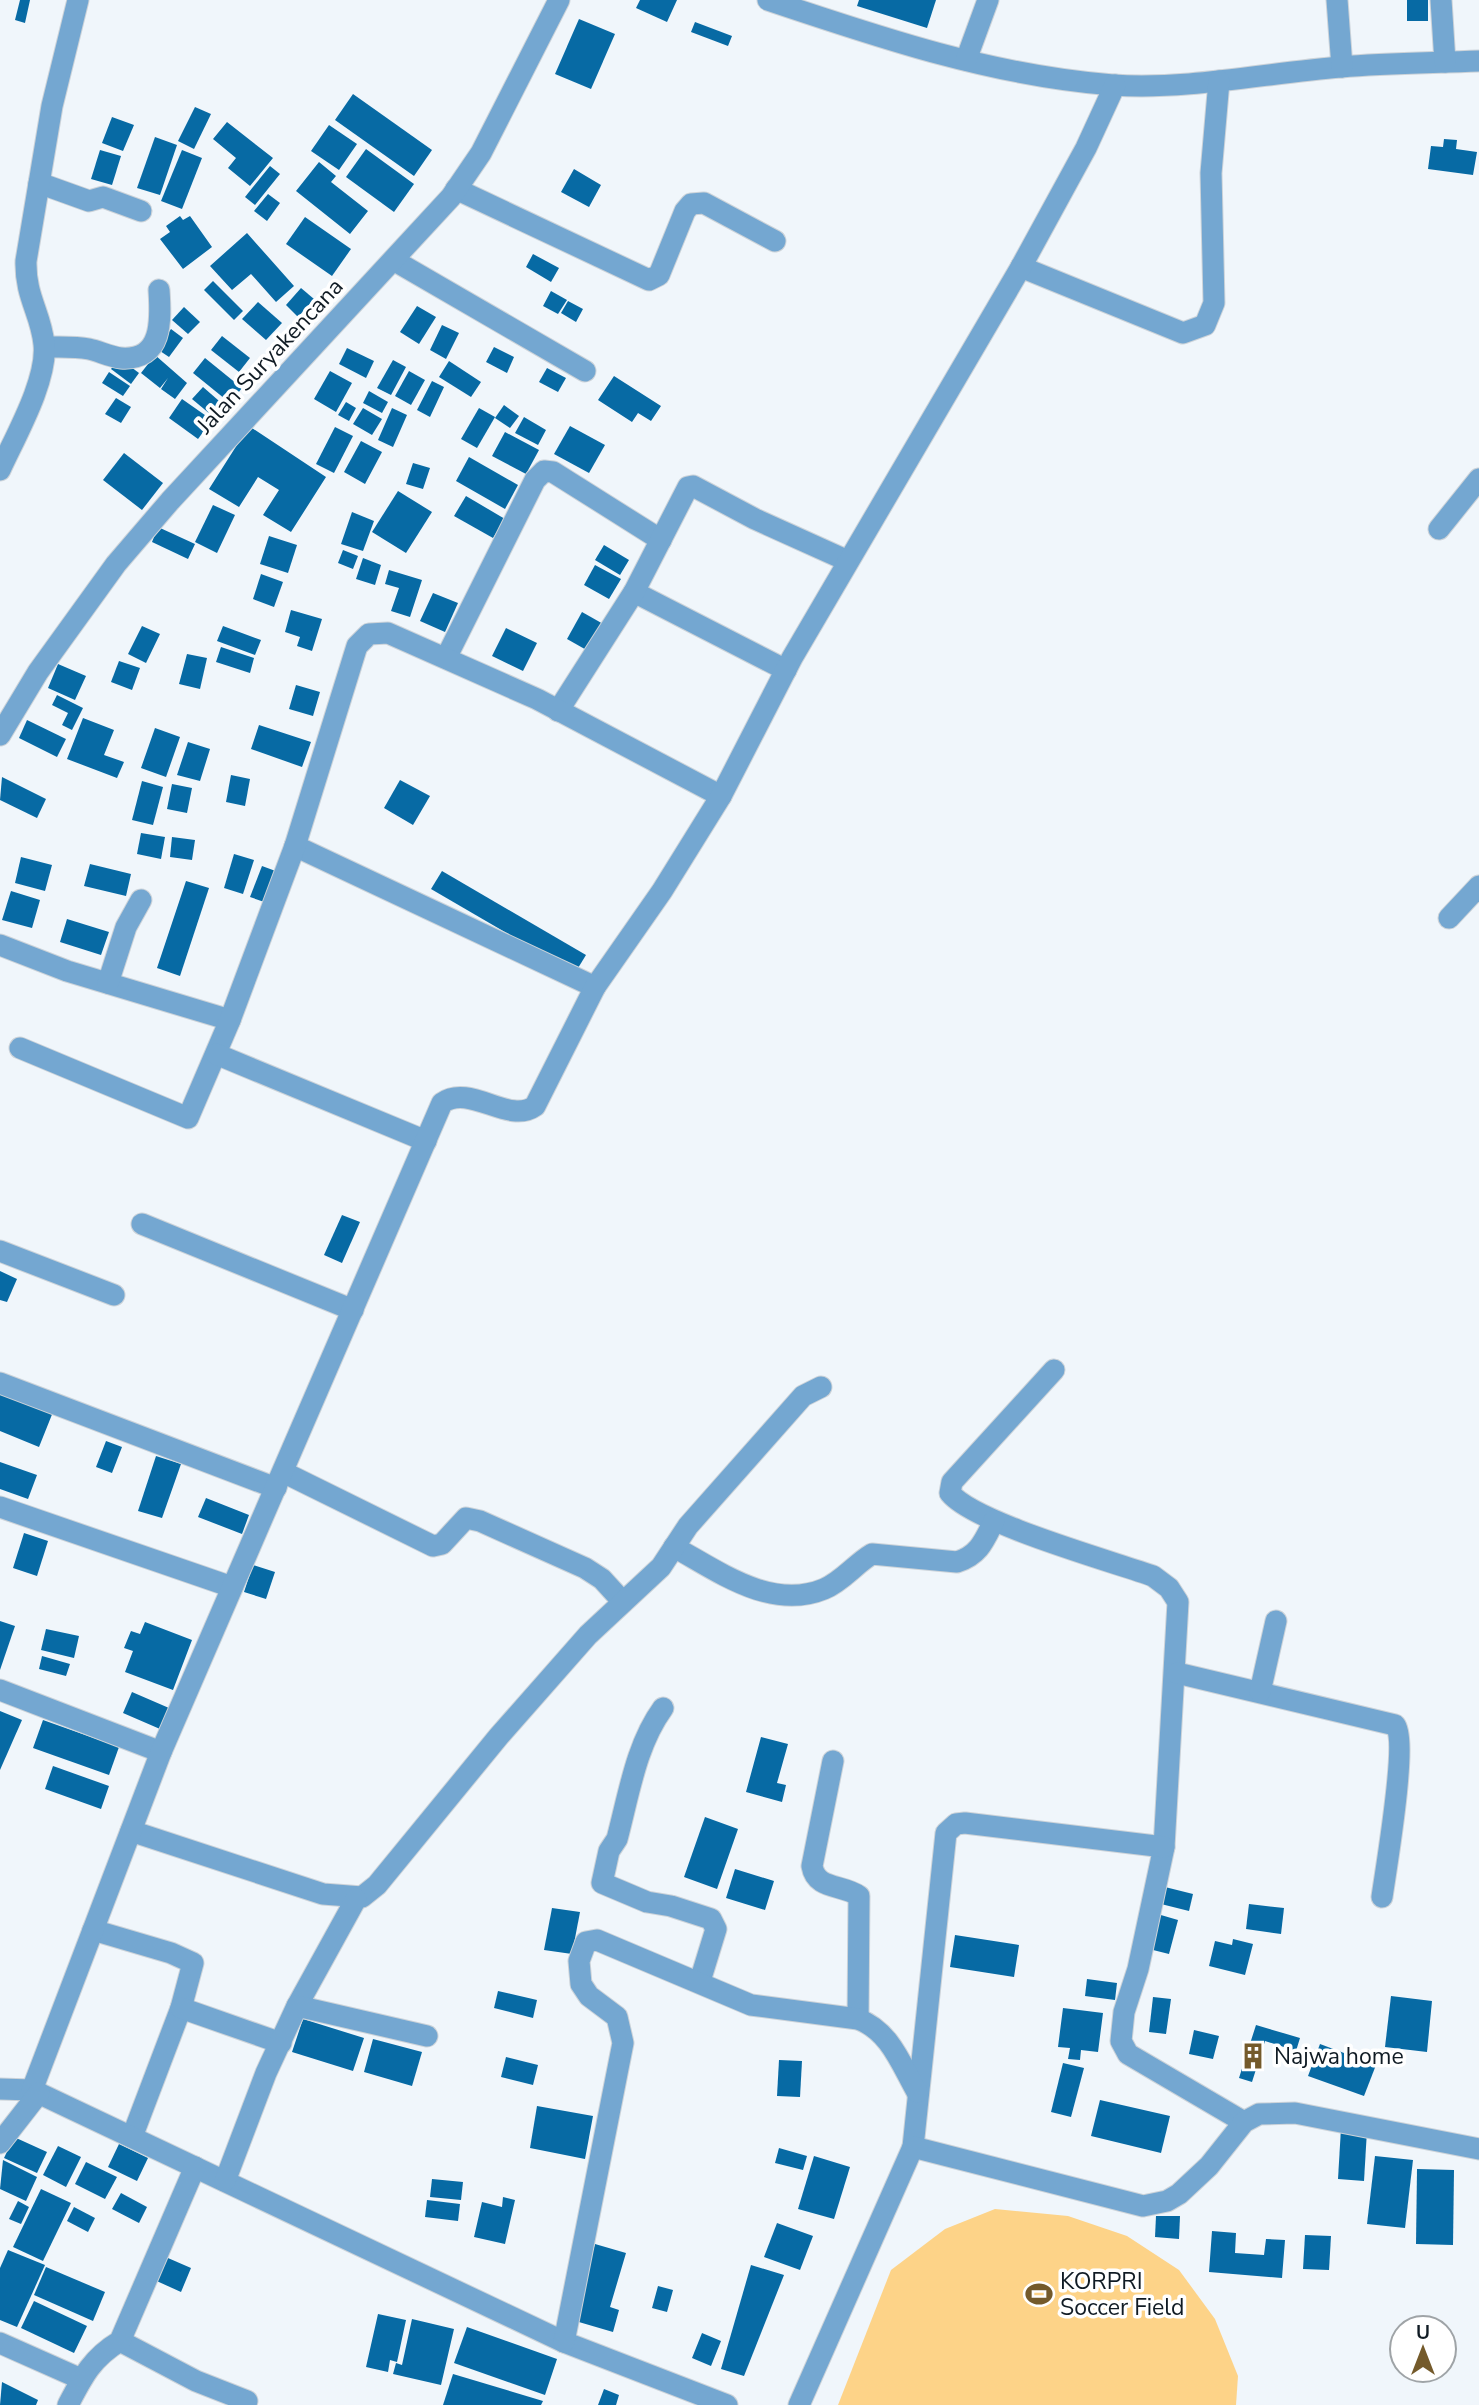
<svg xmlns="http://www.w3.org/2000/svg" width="1479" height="2405" font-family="'Nunito Sans',sans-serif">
	<rect width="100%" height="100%" fill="#f0f6fb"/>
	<!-- green -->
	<path fill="#fdd388" d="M995,2209l73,7 59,20 52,34 36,49 23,57 -2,29h-398l53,-135 54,-41z"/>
	<!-- building -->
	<g fill="#076aa4">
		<path d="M20,0h10l-5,23 -10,-3z"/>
		<path d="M640,0h37l-10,22 -31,-14z"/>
		<path d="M859,0h77l-9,28 -70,-22z"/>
		<rect x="1407" y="0" width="21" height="21"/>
		<path d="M579,19l36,15 -24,55 -36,-15z"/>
		<path d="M695,22l37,14 -4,10 -37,-14z"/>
		<path d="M353,94l79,56 -18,26 -79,-56z"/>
		<path d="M195,107l16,7 -17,35 -16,-8z"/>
		<path d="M112,117l22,8 -11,26 -21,-8z"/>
		<path d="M227,122l46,36 -23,28 -22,-18 8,-10 -23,-19z"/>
		<path d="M329,125l28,19 -18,26 -28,-19z"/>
		<path d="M155,137l22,8 -17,50 -23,-7z"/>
		<path d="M1444,139l13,1 -1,9 21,3 -4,23 -45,-6 3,-23 12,1z"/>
		<path d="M366,149l48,35 -20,28 -48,-35z"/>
		<path d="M100,150l21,6 -9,29 -21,-6z"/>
		<path d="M182,150l20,8 -20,51 -21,-8z"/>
		<path d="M319,162l17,14 -5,6 37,29 -18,23 -54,-43z"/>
		<path d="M270,166l10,8 -25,31 -10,-8z"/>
		<path d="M574,169l27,16 -12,22 -28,-15z"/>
		<path d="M268,194l12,9 -13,18 -13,-10z"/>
		<path d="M180,216l3,4 7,-4 22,31 -29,22 -23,-30 10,-7 -4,-6z"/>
		<path d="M305,217l46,32 -19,27 -46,-32z"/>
		<path d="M247,233l47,53 -18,16 -25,-28 -19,16 -22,-24z"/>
		<path d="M533,254l26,14 -8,14 -25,-15z"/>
		<path d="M213,281l30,30 -9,9 -30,-30z"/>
		<path d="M301,288l13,11 -16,18 -12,-12z"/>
		<path d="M551,291l16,9 -9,14 -15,-8z"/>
		<path d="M568,301l15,8 -7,13 -15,-9z"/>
		<path d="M258,302l24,21 -16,17 -24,-21z"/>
		<path d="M417,306l19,11 -17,27 -19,-12z"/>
		<path d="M184,307l16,15 -12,12 -16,-14z"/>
		<path d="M442,325l17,8 -13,26 -16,-9z"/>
		<path d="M171,329l12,9 -14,19 -12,-8z"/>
		<path d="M222,336l28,22 -11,14 -28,-22z"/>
		<path d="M494,347l20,10 -7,16 -21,-11z"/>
		<path d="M347,348l27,13 -8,17 -27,-14z"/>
		<path d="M155,355l32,28 -12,16 -14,-10 7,-11 -8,10 -19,-15z"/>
		<path d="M119,358l20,15 -8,11 -20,-15z"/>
		<path d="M205,358l37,30 -12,15 -37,-30z"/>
		<path d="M393,360l13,7 -15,28 -14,-7z"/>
		<path d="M449,361l32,21 -10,15 -32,-20z"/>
		<path d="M547,368l19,10 -8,14 -19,-10z"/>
		<path d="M330,371l22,12 -16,29 -22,-13z"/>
		<path d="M409,371l16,9 -14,25 -16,-9z"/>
		<path d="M109,372l21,14 -7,10 -21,-13z"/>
		<path d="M614,376l47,30 -10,15 -13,-8 -6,9 -34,-22z"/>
		<path d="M432,381l12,6 -14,30 -13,-7z"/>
		<path d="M203,387l23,20 -10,12 -24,-20z"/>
		<path d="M369,391l19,11 -6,11 -19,-10z"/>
		<path d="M116,398l15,9 -10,16 -16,-9z"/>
		<path d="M182,399l30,21 -14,19 -29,-21z"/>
		<path d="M346,402l10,6 -7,13 -11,-6z"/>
		<path d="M504,405l15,11 -9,12 -15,-10z"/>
		<path d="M363,408l19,11 -10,16 -19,-11z"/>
		<path d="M392,408l15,7 -14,32 -15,-7z"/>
		<path d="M479,408l16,9 -18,31 -16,-9z"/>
		<path d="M524,417l22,13 -8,15 -23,-12z"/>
		<path d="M249,426l77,51 -35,55 -28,-17 16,-25 -21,-13 -19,30 -30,-18z"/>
		<path d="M570,426l35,19 -16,28 -35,-19z"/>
		<path d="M335,427l18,9 -19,37 -18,-9z"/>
		<path d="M505,432l34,18 -13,24 -34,-18z"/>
		<path d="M361,441l21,11 -17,32 -21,-12z"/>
		<path d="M124,453l39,30 -21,27 -39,-30z"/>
		<path d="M469,457l49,28 -13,24 -49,-28z"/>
		<path d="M413,463l17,5 -7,21 -17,-5z"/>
		<path d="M398,491l34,21 -26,41 -34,-21z"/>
		<path d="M466,496l39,23 -12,19 -39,-22z"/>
		<path d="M213,505l22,10 -18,38 -22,-11z"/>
		<path d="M352,512l22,9 -11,30 -22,-7z"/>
		<path d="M158,527l37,17 -7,15 -36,-17z"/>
		<path d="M269,536l28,9 -9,28 -28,-9z"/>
		<path d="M604,545l25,15 -9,15 -25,-15z"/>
		<path d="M343,550l15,6 -5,13 -15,-6z"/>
		<path d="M363,558l18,7 -6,20 -19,-6z"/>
		<path d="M595,565l26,14 -12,20 -25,-14z"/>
		<path d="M389,570l33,10 -12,37 -19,-6 8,-23 -14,-4z"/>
		<path d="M261,574l22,8 -9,25 -21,-8z"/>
		<path d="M433,593l25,10 -13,29 -25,-11z"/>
		<path d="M291,610l31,9 -10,32 -15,-5 3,-9 -15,-5z"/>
		<path d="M582,612l23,13 -15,27 -23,-13z"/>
		<path d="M142,626l18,8 -14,29 -18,-9z"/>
		<path d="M223,626l38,14 -6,15 -38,-14z"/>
		<path d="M506,628l31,15 -14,28 -31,-15z"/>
		<path d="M221,647l33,11 -4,15 -34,-11z"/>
		<path d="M187,654l20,4 -7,31 -21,-5z"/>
		<path d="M119,661l21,7 -8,22 -21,-8z"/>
		<path d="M58,664l28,12 -11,24 -27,-12z"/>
		<path d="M296,685l24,7 -7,24 -24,-7z"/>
		<path d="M57,695l26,13 -11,22 -10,-5 6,-12 -16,-8z"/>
		<path d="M83,718l31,12 -10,25 20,7 -7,16 -50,-19z"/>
		<path d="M27,720l39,19 -9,18 -38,-19z"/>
		<path d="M259,725l52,17 -9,25 -51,-18z"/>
		<path d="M155,728l25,9 -14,40 -25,-9z"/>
		<path d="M188,742l22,7 -10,32 -23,-6z"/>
		<path d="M231,775l19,4 -5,27 -19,-4z"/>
		<path d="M2,777l44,22 -9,19 -37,-18z"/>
		<path d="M400,780l30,16 -17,29 -29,-17z"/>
		<path d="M142,781l21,6 -10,38 -21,-5z"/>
		<path d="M172,784l20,4 -5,25 -20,-4z"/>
		<path d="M141,833l24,4 -4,22 -24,-5z"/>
		<path d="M172,837l23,3 -3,20 -22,-3z"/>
		<path d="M234,854l20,6 -11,34 -19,-6z"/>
		<path d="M21,857l31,8 -7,26 -30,-8z"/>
		<path d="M90,864l41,10 -5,22 -42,-10z"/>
		<path d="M262,866l19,7 -11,31 -20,-7z"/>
		<path d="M442,871l144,84 -11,18 -144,-84z"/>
		<path d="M186,881l23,7 -29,88 -23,-8z"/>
		<path d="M11,891l29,9 -8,28 -30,-8z"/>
		<path d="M67,919l42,13 -8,23 -41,-13z"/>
		<path d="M342,1215l18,7 -18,41 -18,-8z"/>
		<path d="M0,1271l17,8 -10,23 -7,-2z"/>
		<path d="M0,1387l55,20 -16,40 -39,-16z"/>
		<path d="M106,1441l16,6 -10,26 -16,-6z"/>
		<path d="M156,1456l25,8 -19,54 -24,-7z"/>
		<path d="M0,1462l37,13 -9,24 -28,-10z"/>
		<path d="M206,1498l43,17 -7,19 -44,-17z"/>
		<path d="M24,1533l24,8 -11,35 -24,-8z"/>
		<path d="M253,1565l22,7 -9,27 -22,-7z"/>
		<path d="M0,1621l15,5 -15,44z"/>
		<path d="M145,1622l47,18 -19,50 -48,-18 8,-21 -9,-3 7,-17 9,3z"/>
		<path d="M46,1629l33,7 -5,22 -33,-8z"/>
		<path d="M42,1656l28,8 -4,12 -27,-7z"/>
		<path d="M132,1692l37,16 -9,21 -37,-16z"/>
		<path d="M0,1711l22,9 -22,50z"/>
		<path d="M43,1720l76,27 -10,28 -76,-27z"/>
		<path d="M761,1737l27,7 -11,39 9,2 -4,17 -36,-10z"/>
		<path d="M53,1766l56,20 -8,23 -56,-20z"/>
		<path d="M705,1817l33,12 -21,60 -33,-12z"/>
		<path d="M735,1869l39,12 -9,29 -39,-12z"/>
		<path d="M1161,1886l32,8 -4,17 -32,-8z"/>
		<path d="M1249,1904l35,4 -3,26 -35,-5z"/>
		<path d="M552,1908l28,4 -8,42 -28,-4z"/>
		<path d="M1154,1913l24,7 -9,34 -24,-6z"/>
		<path d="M955,1935l64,10 -5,32 -64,-10z"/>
		<path d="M1233,1939l20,5 -8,31 -36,-9 6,-25 17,4z"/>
		<path d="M1087,1979l30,4 -2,17 -30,-4z"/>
		<path d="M498,1991l39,9 -4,18 -39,-10z"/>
		<path d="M1391,1996l41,5 -5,51 -42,-5z"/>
		<path d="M1153,1997l18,2 -5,35 -17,-2z"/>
		<path d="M1063,2008l40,5 -5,39 -17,-2 -1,10 -12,-1 2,-11 -12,-1z"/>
		<path d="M303,2019l61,19 -11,33 -61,-19z"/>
		<path d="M1256,2025l44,13 -4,13 -31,-10 -13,41 -13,-4z"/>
		<path d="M1194,2030l25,6 -6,23 -24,-5z"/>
		<path d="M373,2039l49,13 -10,34 -48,-14z"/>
		<path d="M1320,2044l56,21 -12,31 -56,-20z"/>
		<path d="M506,2057l32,8 -5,20 -32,-8z"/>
		<path d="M779,2060l23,1 -2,36 -23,-1z"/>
		<path d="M1063,2063l21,5 -13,49 -20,-5z"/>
		<path d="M1100,2100l70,16 -9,37 -70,-17z"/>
		<path d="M537,2106l56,10 -8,43 -55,-11z"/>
		<path d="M1341,2128l26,2 -3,51 -26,-2z"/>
		<path d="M14,2137l33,15 -10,21 -33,-15z"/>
		<path d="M119,2144l29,14 -11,23 -29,-14z"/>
		<path d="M58,2146l23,11 -15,30 -23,-12z"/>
		<path d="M779,2148l28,8 -4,14 -28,-7z"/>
		<path d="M814,2156l36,11 -16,52 -36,-10z"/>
		<path d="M1375,2156l38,4 -8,68 -38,-4z"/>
		<path d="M3,2160l34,17 -11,24 -26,-12z"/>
		<path d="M86,2162l31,15 -12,22 -30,-15z"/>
		<path d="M1417,2169l37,1 -1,75 -37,-1z"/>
		<path d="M432,2179l31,3 -2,18 -31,-3z"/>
		<path d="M41,2189l30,14 -28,58 -30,-14z"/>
		<path d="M121,2193l26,14 -8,16 -27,-14z"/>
		<path d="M503,2197l12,3 -10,44 -31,-7 8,-35 20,5z"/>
		<path d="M427,2200l33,4 -2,17 -33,-4z"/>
		<path d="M18,2201l11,6 -8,17 -12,-5z"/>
		<path d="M74,2207l21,11 -7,14 -21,-11z"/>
		<path d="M1156,2216h24l-1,23 -24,-2z"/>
		<path d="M777,2223l36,13 -13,34 -36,-13z"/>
		<path d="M1212,2231l24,2 -1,20 29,2 2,-16 19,1 -3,38 -73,-6z"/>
		<path d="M1305,2235l26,1 -2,34 -26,-1z"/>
		<path d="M595,2244l31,9 -16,54 9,3 -6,22 -41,-12z"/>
		<path d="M8,2250l37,15 -28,62 -17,-7v-52z"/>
		<path d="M161,2255l30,13 -10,24 -31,-14z"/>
		<path d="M751,2265l33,10 -40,101 -23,-7z"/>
		<path d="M46,2267l59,25 -12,29 -59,-26z"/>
		<path d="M658,2286l15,4 -6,22 -15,-4z"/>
		<path d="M34,2301l53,25 -13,27 -53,-25z"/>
		<path d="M378,2314l28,6 -9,42 -7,-2 -2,12 -22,-5z"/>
		<path d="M412,2319l42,10 -13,56 -48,-11 3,-11 6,2z"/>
		<path d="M467,2327l90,32 -12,36 -91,-32z"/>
		<path d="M702,2333l19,8 -10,25 -19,-8z"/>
		<path d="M453,2374l90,27 -2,4h-98z"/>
		<path d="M2,2382l36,18 -2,5h-36z"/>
		<path d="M604,2389l15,6 -3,10h-18z"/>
	</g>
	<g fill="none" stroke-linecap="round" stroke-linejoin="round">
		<!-- minor casing -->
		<g stroke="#ccd3d9" stroke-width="23">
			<g id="minor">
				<path d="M768,0c113,38 226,76 345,85 77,5 152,-12 228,-18 46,-4 92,-4 138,-6"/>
				<path d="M1337,0l5,67"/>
				<path d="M1441,0l4,62"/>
				<path d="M966,60l22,-60"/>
				<path d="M39,183l50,18 14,-4 38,14"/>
				<path d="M456,189l193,91 10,-5 26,-64 6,-7 13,-1 71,38"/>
				<path d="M395,261l190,110"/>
				<path d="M1021,267l162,66 22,-8 9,-22 -3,-130 8,-92"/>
				<path d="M45,347c14,0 29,-1 44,2 10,2 21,8 32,9 42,3 40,-38 38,-68"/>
				<path d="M0,470c15,-33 48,-90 44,-126 -3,-31 -19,-47 -18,-83l26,-155 26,-106"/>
				<path d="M1439,529l40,-50"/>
				<path d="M634,592l152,78"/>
				<path d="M446,658l89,-178 9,-9 9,1 108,68"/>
				<path d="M558,711l76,-119 54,-105 5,-1 62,33 93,42"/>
				<path d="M0,735l38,-63 78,-108 54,-63 281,-304 30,-44 78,-153"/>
				<path d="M295,846l300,141"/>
				<path d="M1449,918l30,-32"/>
				<path d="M0,945l67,26 163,49"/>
				<path d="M108,983l18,-56 15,-27"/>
				<path d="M20,1048l168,70 42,-98 65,-174 62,-200 12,-12 19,-1 149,66 184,97"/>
				<path d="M216,1054l210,87"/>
				<path d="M142,1224l211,86"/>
				<path d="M0,1251l114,44"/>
				<path d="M1054,1370l-102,112 -2,11c24,30 161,68 203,83l16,12 9,14 -14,245 -26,122 -14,43 -3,29 7,13 116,68"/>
				<path d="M0,1383l276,105"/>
				<path d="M283,1472l150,74 9,-2 24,-26 14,3 105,47 17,11 21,23"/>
				<path d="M0,1507l232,80"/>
				<path d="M674,1547c44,24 97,64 150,42 19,-8 31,-25 48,-35l85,8c22,-7 27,-21 37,-41"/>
				<path d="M1177,1673l218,52c13,16 -9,144 -13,172"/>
				<path d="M0,1690l161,62"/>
				<path d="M1260,1692l16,-71"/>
				<path d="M663,1708c-27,37 -34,86 -46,131l-8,12 -7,32 45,19 24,4 40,13 5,10 -16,52"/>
				<path d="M833,1761l-21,105c4,24 30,18 47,30l-1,123"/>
				<path d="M131,1831l192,63 39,3 15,-12 122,-149 89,-101 73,-68 27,-41 115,-130 18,-9"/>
				<path d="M93,1930l78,23 22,10 -12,45 -49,129"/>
				<path d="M297,2006l59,-107"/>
				<path d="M181,2008l100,35"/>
				<path d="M0,2089l32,1 532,252 163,63"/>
				<path d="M32,2090l129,-338 281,-649c28,-20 67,22 93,3l60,-119 67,-96 59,-95 71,-138 229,-391 65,-119 29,-63"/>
				<path d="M0,2143l39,-50"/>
				<path d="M913,2147l33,-314 10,-9 9,-1 199,24"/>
				<path d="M225,2181l41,-108 31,-67 130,30"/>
				<path d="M120,2341l76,40 51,20"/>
				<path d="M564,2342l59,-299 -6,-26 -28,-21 -8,-12 -2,-23 7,-19 11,-2 154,65 107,14c32,12 43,45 59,73"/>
				<path d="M0,2343l81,36"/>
				<path d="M68,2405c15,-29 24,-47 52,-64l75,-174"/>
				<path d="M799,2405l114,-258 230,59 24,-5 12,-7 30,-28 35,-44 15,-8 36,-1 184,36"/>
			</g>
		</g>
		<!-- minor -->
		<use href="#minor" stroke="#74a7d1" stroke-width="21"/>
	</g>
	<!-- icons -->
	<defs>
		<g id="building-bare" transform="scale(2.1)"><path d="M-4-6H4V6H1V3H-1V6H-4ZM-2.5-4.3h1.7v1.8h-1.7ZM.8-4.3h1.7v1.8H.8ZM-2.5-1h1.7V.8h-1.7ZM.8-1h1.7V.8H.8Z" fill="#745a2b" stroke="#fff" stroke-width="2.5" paint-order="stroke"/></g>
		<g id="stadium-bare" transform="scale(2.1)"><path d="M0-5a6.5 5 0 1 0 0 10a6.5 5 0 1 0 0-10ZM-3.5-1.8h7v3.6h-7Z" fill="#745a2b" stroke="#fff" stroke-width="2.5" paint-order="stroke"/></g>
	</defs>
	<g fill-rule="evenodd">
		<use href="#building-bare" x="1253" y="2056"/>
		<use href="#stadium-bare" x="1039" y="2294"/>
	</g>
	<g text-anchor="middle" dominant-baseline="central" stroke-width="7" stroke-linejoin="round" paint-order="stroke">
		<!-- street labels -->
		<g font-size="23" fill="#101b24" stroke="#fff">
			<text transform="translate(270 356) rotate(-47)">Jalan Suryakencana</text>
		</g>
		<!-- poi labels -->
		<g font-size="23" fill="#101b24" stroke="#fff" text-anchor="start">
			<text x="1274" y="2056">Najwa home</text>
			<text x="1060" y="2281">KORPRI<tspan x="1060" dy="26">Soccer Field</tspan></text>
		</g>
	</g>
	<!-- north arrow -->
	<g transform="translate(1423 2349)"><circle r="33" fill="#ffffff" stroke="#9fa4a7" stroke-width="2"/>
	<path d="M0-5L12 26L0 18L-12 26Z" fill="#745a2b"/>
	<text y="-10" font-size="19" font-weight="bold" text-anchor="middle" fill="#101b24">U</text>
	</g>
</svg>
